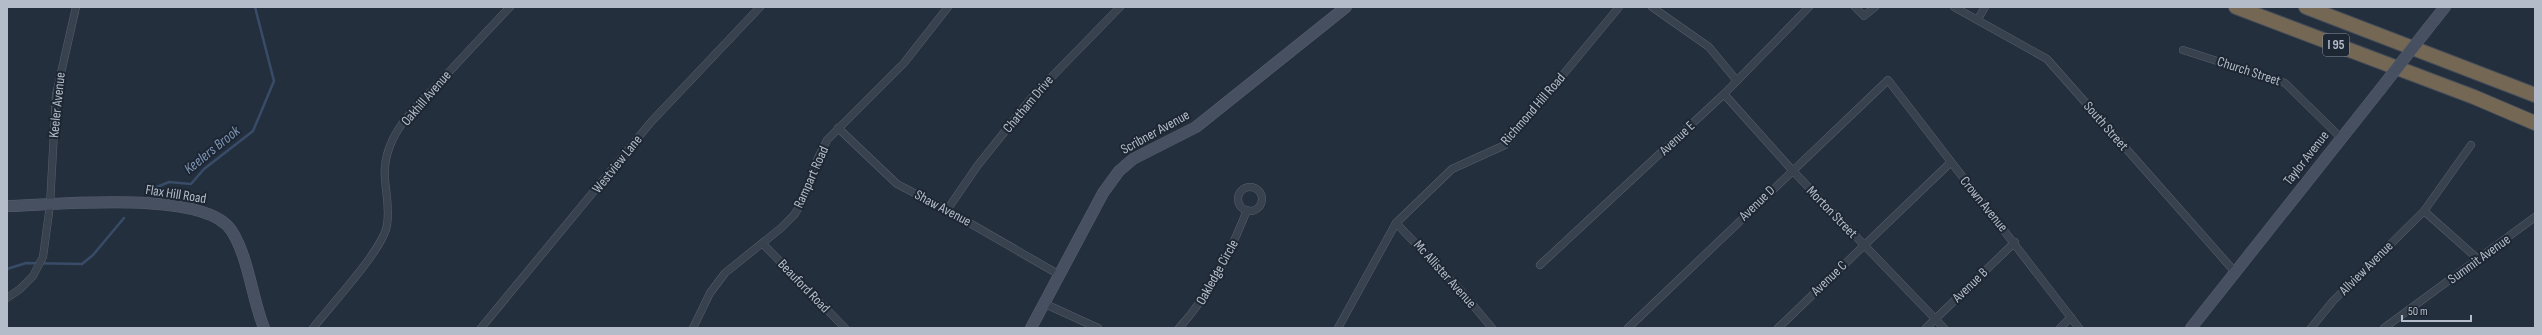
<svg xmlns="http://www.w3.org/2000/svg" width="2542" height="335" font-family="'Sofia Sans Condensed',sans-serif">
	<rect width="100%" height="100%" fill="#242f3e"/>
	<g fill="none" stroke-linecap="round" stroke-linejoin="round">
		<!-- stream -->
		<g stroke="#394c67" stroke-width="2.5">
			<path d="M152,189l17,-7 22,2 13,-15 49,-38 21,-50 -19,-74"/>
			<path d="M7,269l19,-6 56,1 11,-9 31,-37"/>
		</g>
		<!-- street casing -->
		<g stroke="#565f6c" stroke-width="8">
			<g id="street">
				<path d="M1652,7l57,40 28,34"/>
				<path d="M1855,7l9,9 11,-9"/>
				<path d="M1954,7l93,52 188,213"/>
				<path d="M1978,19l7,-12"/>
				<path d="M2183,50l102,33 56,55"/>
				<path d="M1724,94l68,76 152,158"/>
				<path d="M838,128l59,56 50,26 111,64"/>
				<circle cx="1250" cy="199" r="12"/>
				<path d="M947,210l31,-45 56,-70 86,-88"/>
				<path d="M2424,211l54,48"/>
				<path d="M1396,223l66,69 30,36"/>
				<path d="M763,244l82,84"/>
				<path d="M1540,265l184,-171 85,-87"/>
				<path d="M7,298l13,-9 13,-13 10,-19 7,-52 6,-110 20,-88"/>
				<path d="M1043,303l55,25"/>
				<path d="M313,328c17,-22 70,-78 74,-103 5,-32 -11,-49 5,-84 10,-22 29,-39 45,-56 24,-26 48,-52 73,-78"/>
				<path d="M481,328l170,-206 109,-115"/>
				<path d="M693,328l17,-35 15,-20 56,-45 13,-13 9,-14 14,-41 10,-20 77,-77 44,-56"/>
				<path d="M1179,328c31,-34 51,-75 68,-118"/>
				<path d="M1338,328l58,-105 56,-54 53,-24 114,-138"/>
				<path d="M1628,328l260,-248c63,83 128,165 191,248"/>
				<path d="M1778,328l172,-165"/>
				<path d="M1926,328l89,-86"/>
				<path d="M2060,328l11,-11"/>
				<path d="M2311,328l22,-27 91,-90 47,-66"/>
				<path d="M2384,328l151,-111"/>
			</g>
		</g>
		<!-- secondary casing -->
		<g stroke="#565f6c" stroke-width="12">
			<g id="secondary">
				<path d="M2429,27l16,-20"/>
				<path d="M7,206c47,-1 197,-17 224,24 17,25 21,68 33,98"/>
				<path d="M1031,328l72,-135 16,-22 14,-12 63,-32 150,-120"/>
				<path d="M2191,328l188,-237"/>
			</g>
		</g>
		<!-- highway casing -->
		<g stroke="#434c59" stroke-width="16">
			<g id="highway">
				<path d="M2236,7l238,90 61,26"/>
				<path d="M2306,7l229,88"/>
			</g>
		</g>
		<!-- street -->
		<use href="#street" stroke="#38414e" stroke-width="7"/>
		<!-- secondary -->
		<use href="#secondary" stroke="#465061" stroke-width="11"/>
		<!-- highway -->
		<use href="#highway" stroke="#746855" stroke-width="14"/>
		<!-- secondary-bridge casing -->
		<g stroke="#565f6c" stroke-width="12" stroke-linecap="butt">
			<path id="secondary-bridge" d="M2379,91l50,-64"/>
		</g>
		<!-- secondary-bridge -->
		<use href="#secondary-bridge" stroke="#465061" stroke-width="11"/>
	</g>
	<g text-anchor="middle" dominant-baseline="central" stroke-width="4" stroke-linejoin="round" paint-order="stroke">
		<!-- shield labels -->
		<rect fill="#1d2633" stroke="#878f9c" stroke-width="1" x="2323" y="34" width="26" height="22" rx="3"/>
		<g font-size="13" font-weight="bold" fill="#b4bcc9">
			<text x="2336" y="45">I 95</text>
		</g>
		<!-- street labels -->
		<g font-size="14" fill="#b4bcc9" stroke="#1d2633">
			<text transform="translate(2249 71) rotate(18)">Church Street</text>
			<text transform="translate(426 98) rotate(-49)">Oakhill Avenue</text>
			<text transform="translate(1028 104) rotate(-50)">Chatham Drive</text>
			<text transform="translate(57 105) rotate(-84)">Keeler Avenue</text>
			<text transform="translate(1533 109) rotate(-49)">Richmond Hill Road</text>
			<text transform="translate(2106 126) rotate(49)">South Street</text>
			<text transform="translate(1155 132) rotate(-29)">Scribner Avenue</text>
			<text transform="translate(1677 138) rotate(-43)">Avenue E</text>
			<text transform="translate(2306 158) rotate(-52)">Taylor Avenue</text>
			<text transform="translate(617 164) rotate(-51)">Westview Lane</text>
			<text transform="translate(811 177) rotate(-66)">Rampart Road</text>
			<text transform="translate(176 194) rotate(9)">Flax Hill Road</text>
			<text transform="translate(1757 203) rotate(-44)">Avenue D</text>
			<text transform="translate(1984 204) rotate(51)">Crown Avenue</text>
			<text transform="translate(943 208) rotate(28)">Shaw Avenue</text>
			<text transform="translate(1832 212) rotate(46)">Morton Street</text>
			<text transform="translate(2479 259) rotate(-36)">Summit Avenue</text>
			<text transform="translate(2366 268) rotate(-45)">Allview Avenue</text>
			<text transform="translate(1217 272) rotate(-61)">Oakledge Circle</text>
			<text transform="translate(1445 274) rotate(48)">Mc Allister Avenue</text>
			<text transform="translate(1829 278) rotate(-44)">Avenue C</text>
			<text transform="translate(1970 285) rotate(-44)">Avenue B</text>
			<text transform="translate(804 286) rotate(46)">Beauford Road</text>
		</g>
		<!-- water labels -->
		<g font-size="15" font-style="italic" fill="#7c92b1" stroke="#1d2633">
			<text transform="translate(212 150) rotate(-39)">Keelers Brook</text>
		</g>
	</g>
	<!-- border -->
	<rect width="2542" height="335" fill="none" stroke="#b4bcc9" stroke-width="16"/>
	<!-- scale -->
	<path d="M2402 315v6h69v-6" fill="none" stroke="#b4bcc9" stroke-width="2"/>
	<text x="2408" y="315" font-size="12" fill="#b4bcc9" stroke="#1d2633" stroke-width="3" paint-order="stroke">50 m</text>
</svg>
